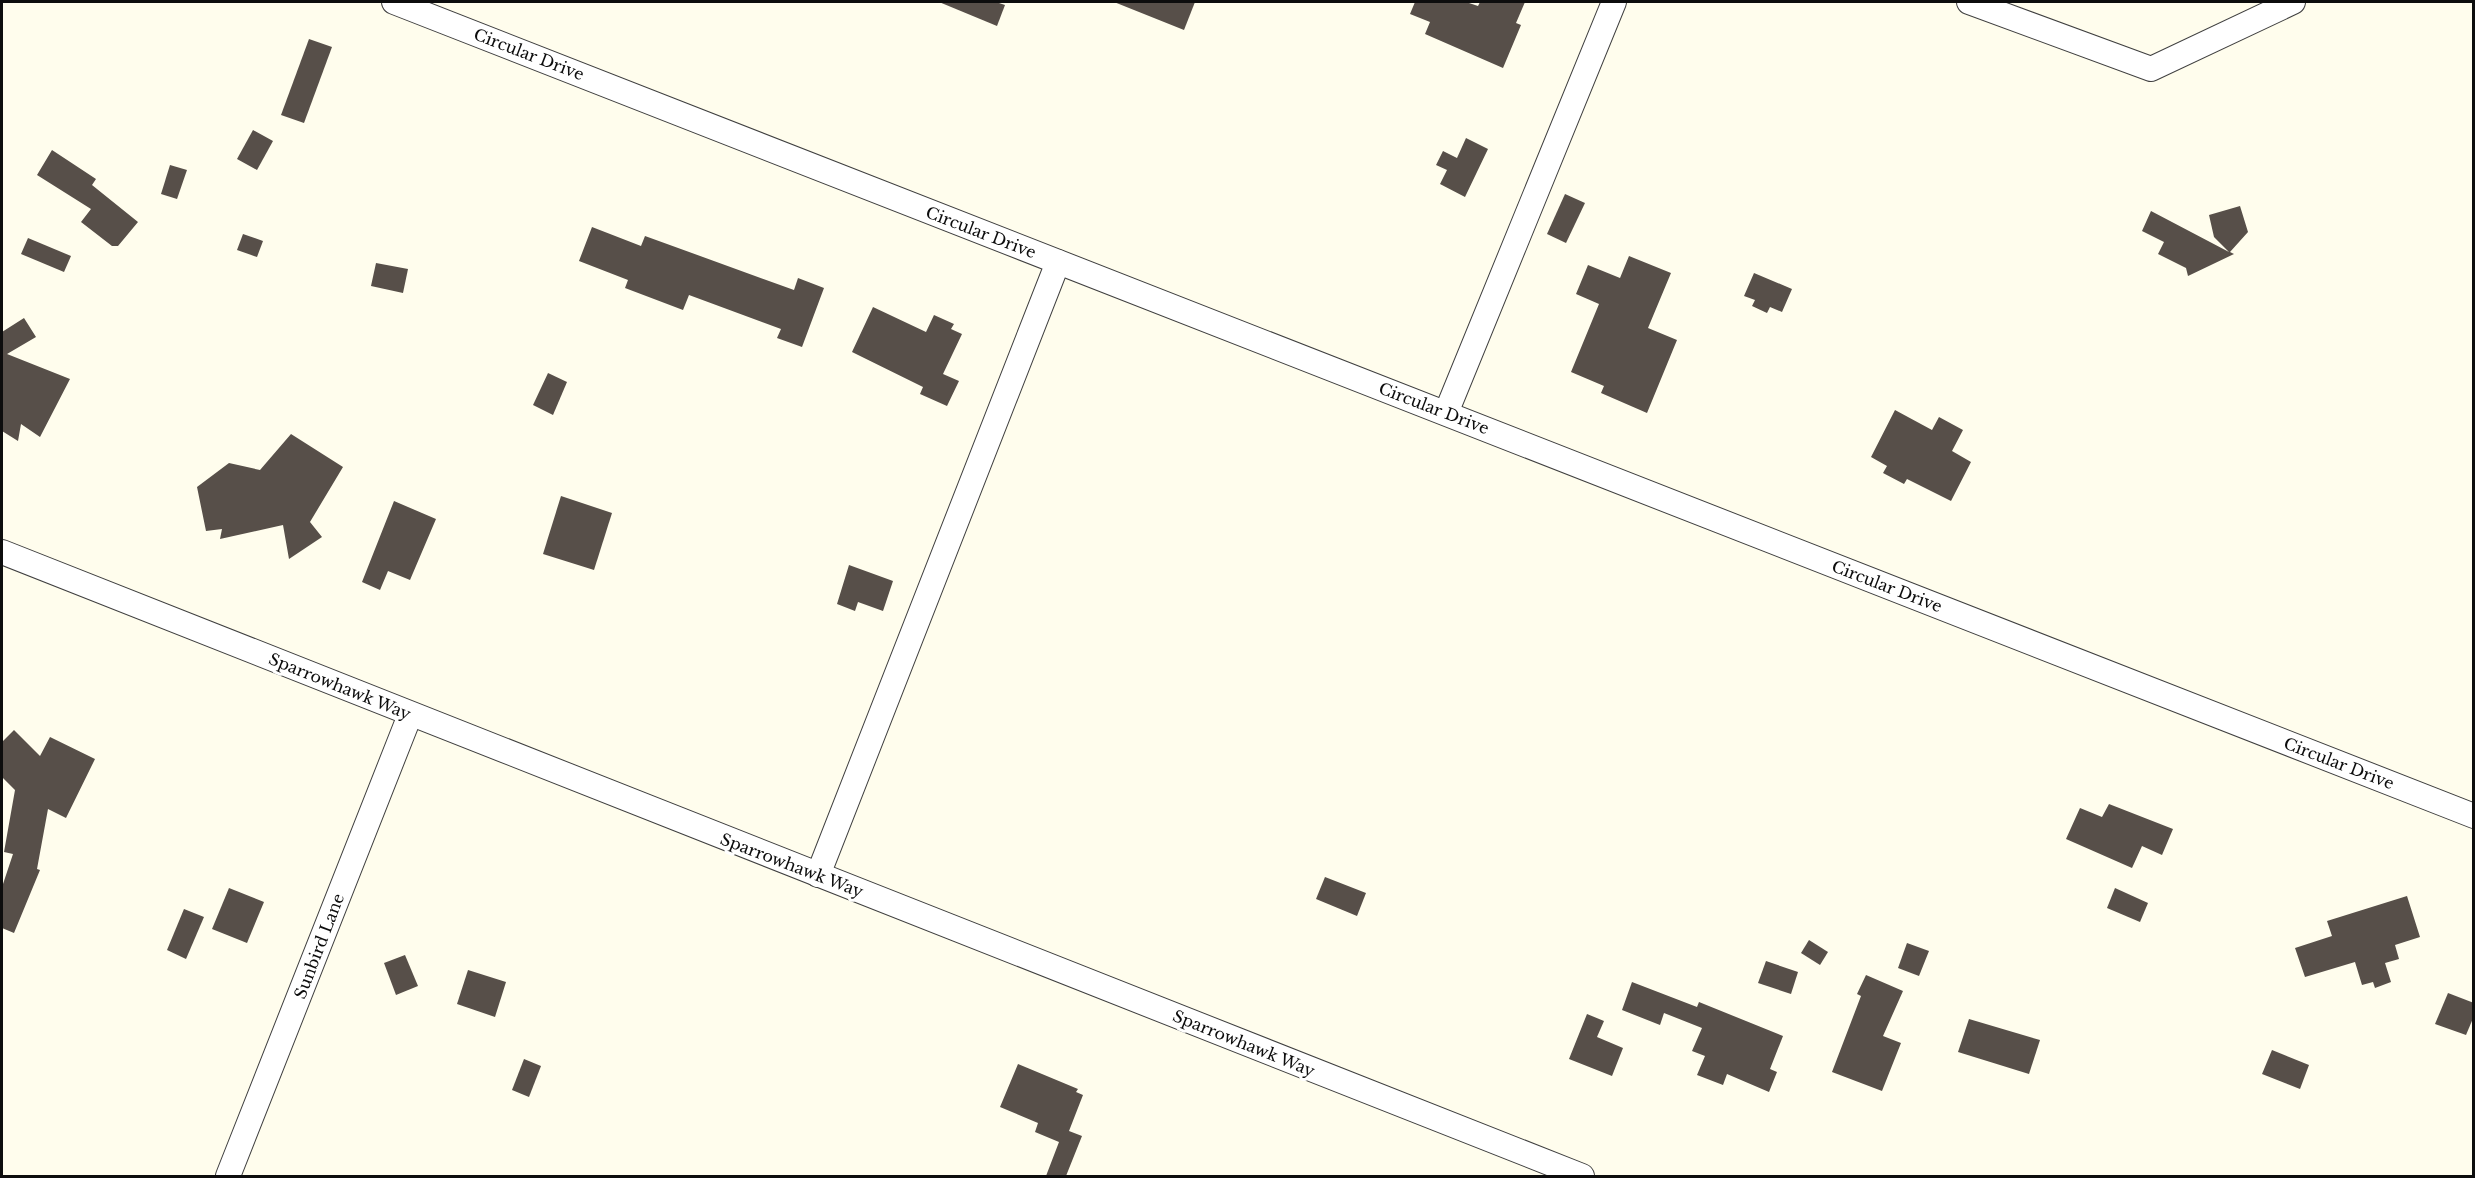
<svg xmlns="http://www.w3.org/2000/svg" width="2475" height="1178" font-family="'Libre Baskerville',serif">
	<rect width="100%" height="100%" fill="#fffded"/>
	<!-- building -->
	<g fill="#574f49">
		<path d="M939,2h57l9,3 -8,21z"/>
		<path d="M1114,2h81l-11,28z"/>
		<path d="M1415,2h51l12,4 2,-4h45l-9,21 5,2 -18,43 -78,-34 5,-12 -20,-8z"/>
		<path d="M309,39l23,8 -28,76 -23,-8z"/>
		<path d="M253,130l20,11 -16,29 -20,-11z"/>
		<path d="M1466,138l22,11 -23,48 -25,-13 7,-14 -11,-5 7,-14 14,7z"/>
		<path d="M52,150l44,29 -4,6 46,37 -20,24h-6l-31,-24 10,-13 -54,-34z"/>
		<path d="M170,165l17,5 -10,29 -16,-5z"/>
		<path d="M1565,194l20,9 -19,40 -19,-9z"/>
		<path d="M2240,206l8,26 -18,20 4,2 -46,22 -2,-8 -28,-14 6,-12 -22,-11 9,-20 78,41 -15,-15 -5,-22z"/>
		<path d="M592,227l49,19 4,-10 149,54 4,-12 26,10 -22,59 -25,-9 4,-9 -92,-34 -6,15 -58,-22 3,-8 -49,-19z"/>
		<path d="M243,234l20,7 -6,16 -20,-7z"/>
		<path d="M28,238l43,18 -7,16 -43,-18z"/>
		<path d="M1629,256l42,17 -23,55 29,12 -30,73 -46,-20 3,-7 -33,-14 28,-68 -23,-10 12,-29 32,13z"/>
		<path d="M376,263l32,6 -5,24 -32,-7z"/>
		<path d="M1754,273l38,16 -10,23 -12,-5 -3,6 -15,-7 3,-6 -11,-4z"/>
		<path d="M873,307l53,25 8,-17 20,9 -3,5 11,5 -19,40 16,7 -12,25 -27,-12 3,-7 -71,-35z"/>
		<path d="M24,318l12,19 -29,17 63,25 -30,58 -19,-13 -3,17 -16,-10v-99z"/>
		<path d="M548,373l19,9 -14,33 -20,-10z"/>
		<path d="M1895,410l37,20 7,-13 24,13 -11,21 19,11 -20,39 -44,-22 -3,5 -21,-11 4,-7 -16,-9z"/>
		<path d="M291,434l52,33 -33,55 12,15 -33,22 -6,-34 -63,14 2,-10 -16,2 -9,-44 32,-24 31,7z"/>
		<path d="M561,496l51,17 -18,57 -51,-16z"/>
		<path d="M394,501l42,18 -26,61 -22,-9 -8,19 -18,-8z"/>
		<path d="M849,565l44,16 -10,30 -25,-9 -3,9 -18,-7z"/>
		<path d="M14,730l26,26 10,-19 45,22 -29,59 -18,-9 -11,60 3,1 -26,63 -12,-5v-41l11,-33 -9,-2 11,-62 -13,-13v-35z"/>
		<path d="M2109,804l64,25 -11,26 -20,-9 -10,22 -66,-29 14,-31 22,9z"/>
		<path d="M1325,877l41,16 -9,23 -41,-17z"/>
		<path d="M229,888l35,14 -17,41 -35,-14z"/>
		<path d="M2115,888l33,15 -8,19 -33,-14z"/>
		<path d="M2407,896l13,41 -25,8 4,14 -14,4 6,19 -16,6 -2,-6 -11,3 -7,-23 -50,15 -10,-29 37,-12 -5,-15z"/>
		<path d="M184,909l20,8 -18,42 -19,-9z"/>
		<path d="M1809,940l19,12 -8,13 -19,-12z"/>
		<path d="M1907,943l22,8 -10,25 -21,-8z"/>
		<path d="M405,955l13,31 -22,9 -12,-32z"/>
		<path d="M1766,961l32,11 -7,22 -33,-11z"/>
		<path d="M468,970l38,12 -11,35 -38,-13z"/>
		<path d="M1866,975l37,16 -20,45 18,7 -19,48 -50,-19 29,-76 -4,-2z"/>
		<path d="M1632,982l65,25 2,-5 84,34 -13,33 7,3 -8,20 -42,-18 -4,11 -26,-10 8,-19 -13,-5 10,-23 -38,-15 -4,12 -38,-15z"/>
		<path d="M2448,993l26,10v13l-8,19 -31,-11z"/>
		<path d="M1587,1014l17,7 -7,16 26,11 -11,28 -43,-17z"/>
		<path d="M1969,1019l71,21 -11,34 -71,-22z"/>
		<path d="M2272,1050l37,15 -9,24 -38,-15z"/>
		<path d="M524,1059l17,7 -12,31 -17,-7z"/>
		<path d="M1018,1064l60,25 -2,3 7,3 -14,36 13,5 -16,40h-20l13,-34 -24,-10 3,-9 -38,-16z"/>
	</g>
	<g fill="none" stroke-linecap="round" stroke-linejoin="round">
		<!-- minor casing -->
		<g stroke="#404040" stroke-width="26">
			<g id="minor">
				<path d="M394,2l2080,814"/>
				<path d="M1969,2l182,67 142,-67"/>
				<path d="M1446,413l168,-411"/>
				<path d="M2,552l1580,624"/>
				<path d="M818,875l240,-613"/>
				<path d="M228,1176l182,-461"/>
			</g>
		</g>
		<!-- minor -->
		<use href="#minor" stroke="#fff" stroke-width="24"/>
	</g>
	<g text-anchor="middle" dominant-baseline="central" stroke-width="6" stroke-linejoin="round" paint-order="stroke">
		<!-- street labels -->
		<g font-size="16" fill="#0d0d0d" stroke="#fff">
			<text transform="translate(529 54) rotate(21)">Circular Drive</text>
			<text transform="translate(981 232) rotate(21)">Circular Drive</text>
			<text transform="translate(1434 408) rotate(21)">Circular Drive</text>
			<text transform="translate(1887 586) rotate(21)">Circular Drive</text>
			<text transform="translate(340 686) rotate(22)">Sparrowhawk Way</text>
			<text transform="translate(2339 763) rotate(21)">Circular Drive</text>
			<text transform="translate(792 865) rotate(21)">Sparrowhawk Way</text>
			<text transform="translate(319 946) rotate(-69)">Sunbird Lane</text>
			<text transform="translate(1244 1043) rotate(22)">Sparrowhawk Way</text>
		</g>
	</g>
	<!-- border -->
	<rect width="2475" height="1178" fill="none" stroke="#0d0d0d" stroke-width="6"/>
</svg>
